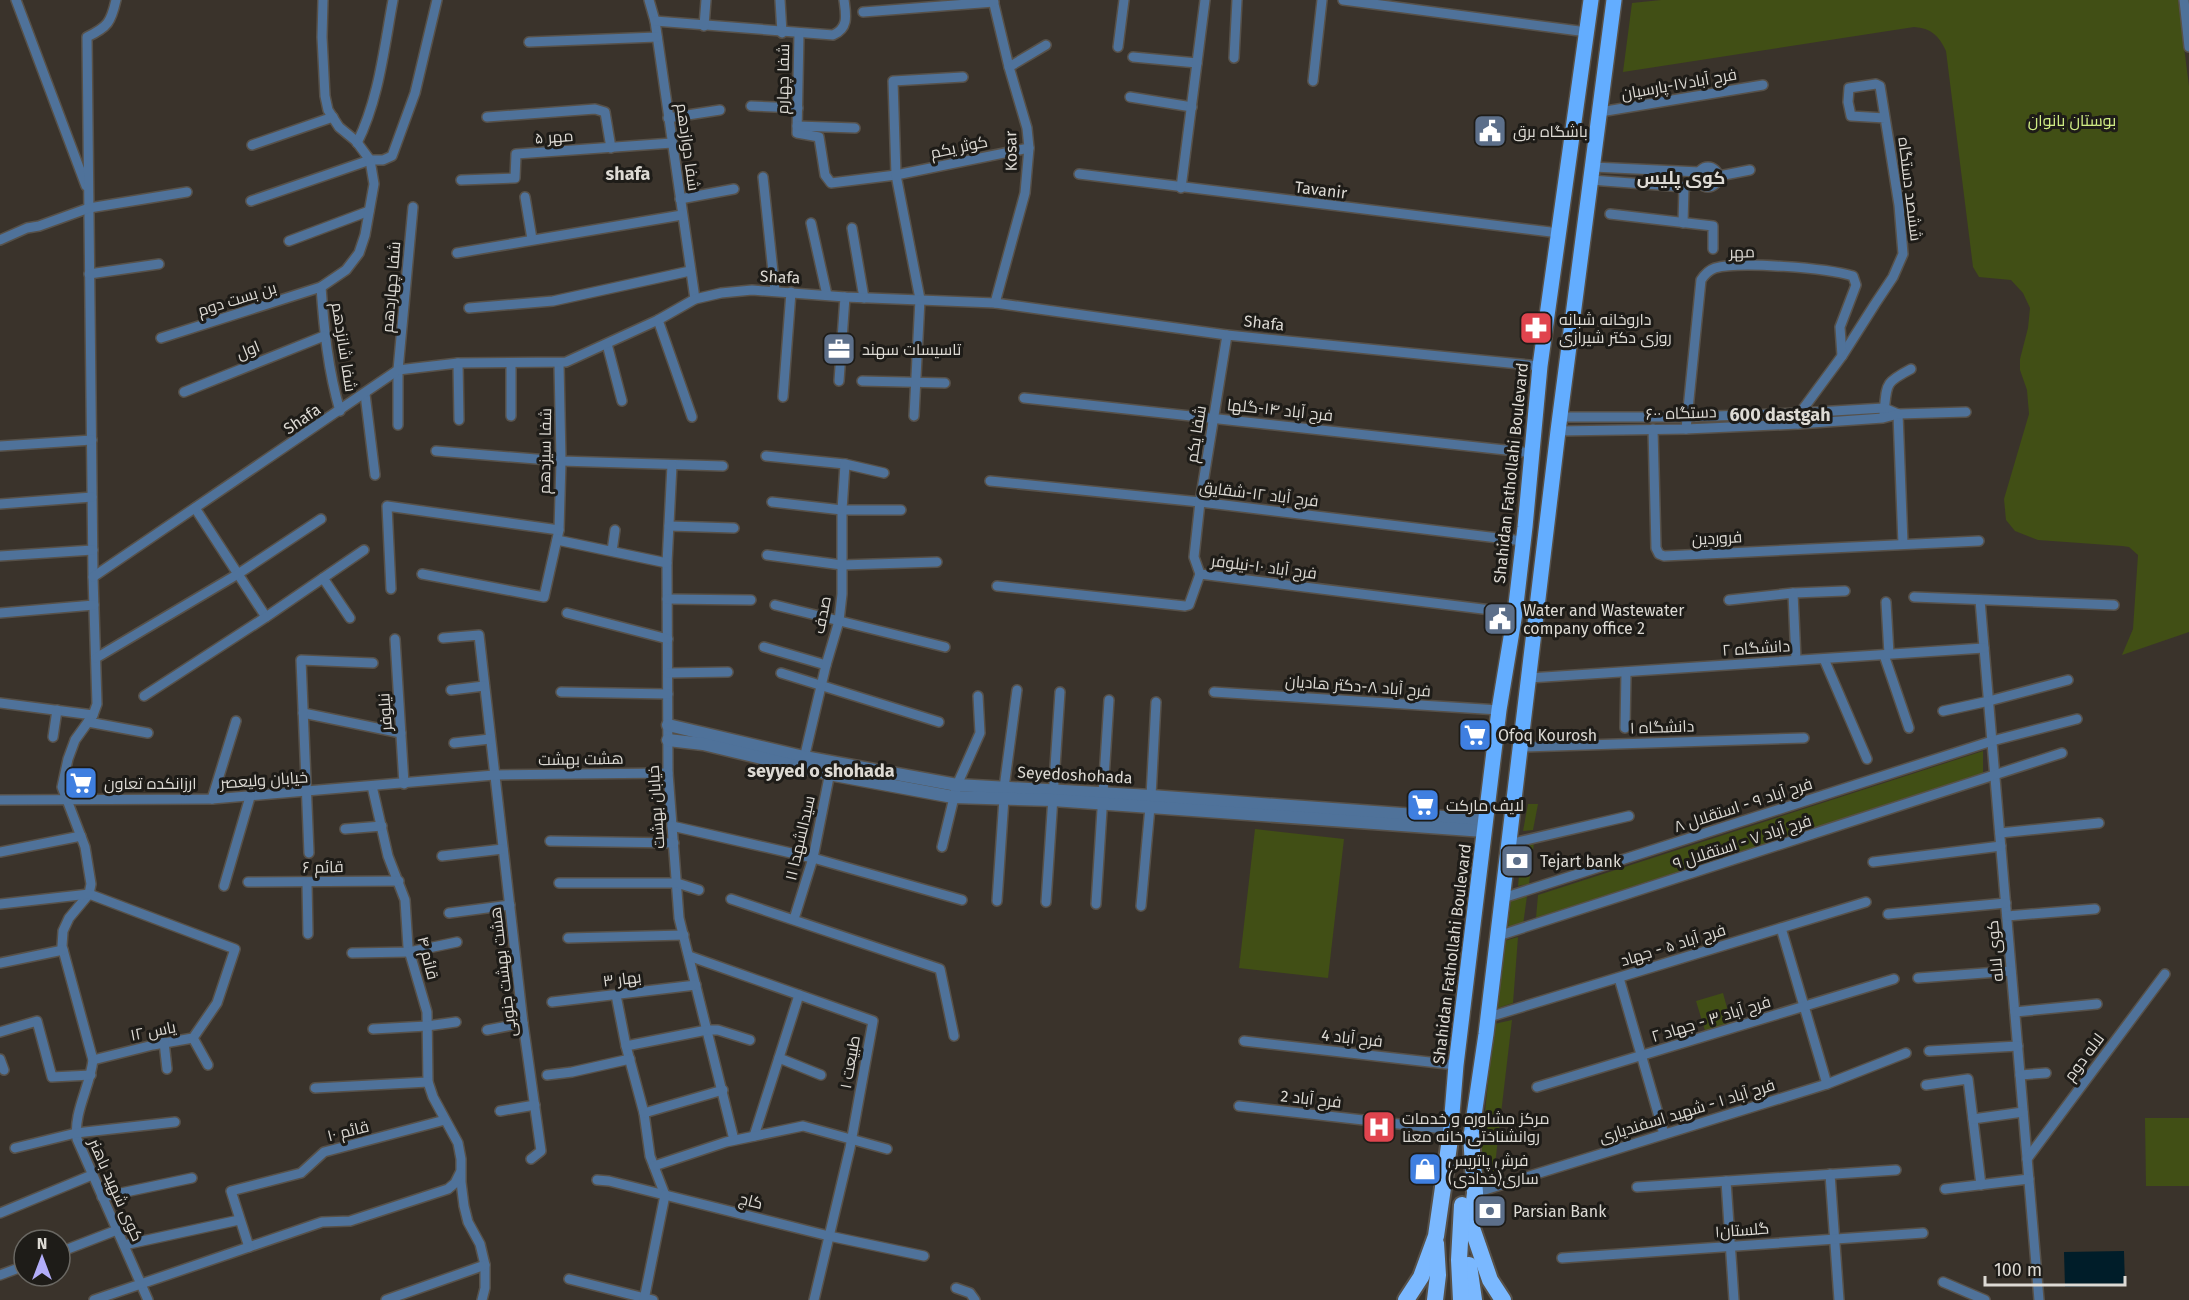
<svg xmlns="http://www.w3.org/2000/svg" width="2189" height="1300" font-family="'Fira Sans',Cairo,sans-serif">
	<rect width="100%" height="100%" fill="#3a332b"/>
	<!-- green -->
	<g fill="#414f15">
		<path d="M1661,0h517l11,86v546l-67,23 11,-26 5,-74 -9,-8 -7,-1 -84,-6 -23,-9 -9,-11 -2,-21 25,-85 -2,-24 -7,-20v-11l8,-31 2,-20 -7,-15 -12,-13 -32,-3 -6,-10 -27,-216c-7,-15 -15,-23 -32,-24l-291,45 9,-69z"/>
		<path d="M1983,751v22l-447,145 2,-23z"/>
		<path d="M1528,804h10l-5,26 -10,1z"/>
		<path d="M1255,829l89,10 -16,139 -89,-10z"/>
		<path d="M1534,843l-5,41 -11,2 4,-41z"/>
		<path d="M1527,896l-4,29 -15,2 3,-27z"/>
		<path d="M1518,937l-5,66 -15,5 6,-67z"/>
		<path d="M1723,993l9,33 -26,8 -10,-33z"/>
		<path d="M1512,1020l-18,153 -15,-3 15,-146z"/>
		<path d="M2145,1118h44v68h-43z"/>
	</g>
	<!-- water -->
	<path fill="#001d29" d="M2124,1251l1,35 -60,1 -1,-35z"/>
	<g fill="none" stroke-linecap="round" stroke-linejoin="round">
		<!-- minor casing -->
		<g stroke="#575149" stroke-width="12">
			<g id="minor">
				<path d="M16,0l70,186"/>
				<path d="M116,0c-5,22 -8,27 -29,37l6,540 4,127 -4,11 -18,25 -7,19 -6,28 23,60 6,37 -2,10 -20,24 -6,13 -1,15 31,114c-3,27 -20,53 -16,79l71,161"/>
				<path d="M649,0l6,21 40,278"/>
				<path d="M780,0l2,33"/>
				<path d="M993,0l16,67 18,61 2,20 -4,45 -30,110"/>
				<path d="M1343,0l244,32"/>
				<path d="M2184,0l5,47"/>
				<path d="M863,12l131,-10"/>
				<path d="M655,21l178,14c16,-7 13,-20 11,-35"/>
				<path d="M704,26l2,-26"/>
				<path d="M799,33l-2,100 22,4 6,38 6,8 65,-8 133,-27"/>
				<path d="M529,42l128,-5"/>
				<path d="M1118,47l6,-47"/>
				<path d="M1133,57l64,6"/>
				<path d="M1234,58l3,-58"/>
				<path d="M1009,67l37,-22"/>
				<path d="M1313,81l9,-81"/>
				<path d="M1130,97l62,10"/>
				<path d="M751,106l47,2"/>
				<path d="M1600,112l163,-27"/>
				<path d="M487,117l108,-8 10,3 6,36"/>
				<path d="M668,118l52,-8"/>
				<path d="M797,126l58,2"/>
				<path d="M357,143c22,-44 27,-95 36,-143"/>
				<path d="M252,145l81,-28"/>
				<path d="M1593,167l107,5"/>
				<circle cx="1708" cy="177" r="10"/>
				<path d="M1079,174l480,59"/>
				<path d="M1719,176l31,-6"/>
				<path d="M763,177l12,114"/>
				<path d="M461,180l54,-2 1,-24 156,-11"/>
				<path d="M1591,180l93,7 17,-4"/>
				<path d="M1181,188l24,-188"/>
				<path d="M525,197l7,42"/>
				<path d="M680,199l54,-10"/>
				<path d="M251,201l119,-41h13l9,-4 23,-63 22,-93"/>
				<path d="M1610,214l103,12v23"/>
				<path d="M811,223l16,72"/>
				<path d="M1683,223l1,-36"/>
				<path d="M852,228l12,70"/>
				<path d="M0,240l27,-12 12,-2 50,-18 98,-16"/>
				<path d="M289,241l80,-30"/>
				<path d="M457,253l225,-38"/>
				<path d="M89,274l70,-10"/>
				<path d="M321,287c3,42 7,83 19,124"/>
				<path d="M469,308l84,-7 137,-30"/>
				<path d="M658,320l34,97"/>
				<path d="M161,338l160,-51 25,-17 13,-17 6,-18 9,-51 -4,-24 -14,-19 -17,-14 -11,-17 -3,-14 -3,-59 1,-37"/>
				<path d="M607,344l15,57"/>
				<path d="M458,363l1,57"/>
				<path d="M511,364v52"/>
				<path d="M839,381l6,-84"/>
				<path d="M862,381l83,2"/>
				<path d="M184,392l140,-56"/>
				<path d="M365,394l10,81"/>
				<path d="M783,397l8,-105"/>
				<path d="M1024,398l509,55"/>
				<path d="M1884,413c3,-29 0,-30 27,-44"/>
				<path d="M1898,414l5,130"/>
				<path d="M914,416l6,-117 -24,-124 -3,-94 70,-4"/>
				<path d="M1559,417h128l113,-4 84,-5 14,6"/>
				<path d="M1798,424l2,-11 42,-57 33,-52 18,-27 10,-23 -4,-49 -19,-119 -4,-2 -27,4 -1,14 3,14 34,2"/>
				<path d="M398,425v-55l15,-163"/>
				<path d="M1653,429l3,119 3,6 5,2 315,-15"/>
				<path d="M1686,429l15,-149c4,-6 8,-10 14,-12 25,-7 112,0 138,8l3,9 -16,42 2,29"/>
				<path d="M1558,431l128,-2 112,-5 85,-6 15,-4 68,-2"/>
				<path d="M0,446l92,-6"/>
				<path d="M436,451l125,10 162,5"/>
				<path d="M766,456l79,8 39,9"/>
				<path d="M672,465l-5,98 1,210 11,145 55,222"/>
				<path d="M990,481l210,21 323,39"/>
				<path d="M772,502l70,8h59"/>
				<path d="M0,504l92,-7"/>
				<path d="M195,508l71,109"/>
				<path d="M669,526l65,2"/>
				<path d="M557,540l110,23"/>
				<path d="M612,551l3,-21"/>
				<path d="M767,555l75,10 95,-3"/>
				<path d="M0,556l93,-6"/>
				<path d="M422,574l122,23 15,-67 2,-69 -2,-97"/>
				<path d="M1200,574l-6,-17 6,-55 27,-167"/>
				<path d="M93,577l305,-207 60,-7 108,-1 92,-42 37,-21 26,-6 31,-3 93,7 150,6 232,32 313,31"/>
				<path d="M323,578l27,40"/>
				<path d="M997,586l188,20 4,-1 11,-31 315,39"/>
				<path d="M391,589l-4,-83 172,24"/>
				<path d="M1793,593l52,-2"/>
				<path d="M1914,597l200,8"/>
				<path d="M667,599l84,1"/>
				<path d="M1729,600l64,-7 3,67"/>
				<path d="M1980,600l59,700"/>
				<path d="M1886,602l3,52"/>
				<path d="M775,605l170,42"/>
				<path d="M0,613l94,-8"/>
				<path d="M567,613l101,26"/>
				<path d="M443,638l36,-3 44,388 18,128 -10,8"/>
				<path d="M395,639l9,145"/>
				<path d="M764,647l62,18"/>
				<path d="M1884,655l25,73"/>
				<path d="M96,658l142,-84 83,-55"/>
				<path d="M1824,659l43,100"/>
				<path d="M668,673l60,-1"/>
				<path d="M781,673l158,49"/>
				<path d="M1529,678l455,-30"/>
				<path d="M451,690l33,-4"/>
				<path d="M561,692l107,2"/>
				<path d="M1214,692l285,18"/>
				<path d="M144,696l122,-79 98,-67"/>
				<path d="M0,703l93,12"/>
				<path d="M1943,711l46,-10 79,-21"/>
				<path d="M303,713l98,20"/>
				<path d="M88,722l60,11"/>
				<path d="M1625,728l1,-56"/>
				<path d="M53,737l4,-27"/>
				<path d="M454,743l36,-4"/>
				<path d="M1521,747l283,-9"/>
				<path d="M803,763l23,-98 13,-44 3,-27v-84l3,-46"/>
				<path d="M372,786l16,70 17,44 3,47 19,65 1,70 5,15 25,46 3,16v23l3,24 4,16 12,22 5,21v23l-3,12"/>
				<path d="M1004,788l13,-98"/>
				<path d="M212,799l24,-78"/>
				<path d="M0,800l212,-1 282,-24 174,-2"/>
				<path d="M672,826l141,32 149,42"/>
				<path d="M345,829l37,-3"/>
				<path d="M2000,833l99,-10"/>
				<path d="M550,841l124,2"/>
				<path d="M1509,844l120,-28"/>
				<path d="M942,847l15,-62 23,-52 -2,-37"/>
				<path d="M0,852l81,-16"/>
				<path d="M309,853l-8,-193 72,3"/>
				<path d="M442,856l61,-7"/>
				<path d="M1873,862l128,-16"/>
				<path d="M248,882l151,-1"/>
				<path d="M307,883l1,51"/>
				<path d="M559,883h118l22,7"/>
				<path d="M224,886l26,-89"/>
				<path d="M1503,898l489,-157 85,-22"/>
				<path d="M731,899l209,70 14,67"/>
				<path d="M997,901l7,-103"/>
				<path d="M1046,902l14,-210"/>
				<path d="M0,904l89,-10 146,55 -18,54 -24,35 -40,7 -60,15"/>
				<path d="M1096,904l13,-204"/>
				<path d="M1141,906l10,-110 5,-94"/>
				<path d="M449,913l61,-8"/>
				<path d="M1888,914l118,-11"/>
				<path d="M2007,916l88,-7"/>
				<path d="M794,919l19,-61 19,-96"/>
				<path d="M1781,928l46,156"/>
				<path d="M1498,936l564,-183"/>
				<path d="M568,938l116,-3"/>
				<path d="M352,953l57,-1 48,-10"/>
				<path d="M689,956l184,65 -23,127 -36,152"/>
				<path d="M0,963l63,-13"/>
				<path d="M1619,978l45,156"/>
				<path d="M1918,978l93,-7"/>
				<path d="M616,995l10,51 18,67 6,43 15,39"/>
				<path d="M552,1002l144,-17"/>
				<path d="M2015,1012l82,-8"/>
				<path d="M1489,1017l377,-115"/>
				<path d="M373,1029l54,-3 29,-4"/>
				<path d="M487,1030l36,-7"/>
				<path d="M0,1032l37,-11 15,56 39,-2"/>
				<path d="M193,1038l15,27"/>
				<path d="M1244,1041l212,24"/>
				<path d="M164,1042l3,27"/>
				<path d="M626,1046l81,-16h11l32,10"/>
				<path d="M1929,1051l89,-5"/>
				<path d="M779,1058l42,17"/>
				<path d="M0,1059l4,11"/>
				<path d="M547,1075l25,-3 58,-13"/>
				<path d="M2020,1075l26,-2"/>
				<path d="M1926,1085l42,-6 13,106"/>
				<path d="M1537,1087l357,-108"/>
				<path d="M315,1088l113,-6"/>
				<path d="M1239,1106l213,24"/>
				<path d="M500,1111l35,-6"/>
				<path d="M644,1113l79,-23"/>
				<path d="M1973,1119l50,-7"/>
				<path d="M445,1120l-121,32 -23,21 -70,18 18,56 73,-25 28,-1 98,-32 7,-6 5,-10"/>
				<path d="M754,1136l45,-141"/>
				<path d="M15,1148l61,-15 99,-11"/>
				<path d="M2027,1159l138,-185"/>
				<path d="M654,1166l72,-24 77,-16 84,23"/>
				<path d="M1830,1174l9,126"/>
				<path d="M597,1180l12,1 220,55 95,20"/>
				<path d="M1726,1181l8,119"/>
				<path d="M1637,1187l259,-17"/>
				<path d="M1945,1189l84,-10"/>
				<path d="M1475,1193l352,-109 79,-31"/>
				<path d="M102,1197l90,-19"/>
				<path d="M0,1213l92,-38"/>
				<path d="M124,1245l115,-25"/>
				<path d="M60,1252l57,-22"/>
				<path d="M1562,1258l361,-25"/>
				<path d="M0,1275l24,-9"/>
				<path d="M569,1279l84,21"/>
				<path d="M1943,1282l42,18"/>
				<path d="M956,1288l14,5 5,7"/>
				<path d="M94,1300l155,-53"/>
				<path d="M386,1300l99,-35"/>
				<path d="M644,1300l21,-105"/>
			</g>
		</g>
		<!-- tertiary casing -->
		<g stroke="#575149" stroke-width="15">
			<g id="tertiary">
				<path d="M668,725l136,32 153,28 194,11 335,24"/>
				<path d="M668,740l35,4 126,30 124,23 100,3 431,31"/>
			</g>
		</g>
		<!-- primary casing -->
		<g stroke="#575149" stroke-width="18">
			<g id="primary">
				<path d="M1471,1136l15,-102 72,-603 56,-431"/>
				<path d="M1450,1139l6,-74 43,-355 16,-97 10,-86 15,-161 51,-366"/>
			</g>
		</g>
		<!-- trunk casing -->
		<g stroke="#575149" stroke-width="20">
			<g id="trunk">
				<path d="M1471,1136l4,57 -4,32 19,55 13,20"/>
				<path d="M1469,1265l5,35"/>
				<path d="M1406,1300l15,-23 15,-41 14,-97"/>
				<path d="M1435,1300l3,-25 -2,-32"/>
				<path d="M1461,1300l-2,-40 3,-55"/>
			</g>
		</g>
		<!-- minor -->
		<use href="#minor" stroke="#4f729a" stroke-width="9"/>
		<!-- tertiary -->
		<use href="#tertiary" stroke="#4f729a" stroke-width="12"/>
		<!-- primary -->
		<use href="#primary" stroke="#63adff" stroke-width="15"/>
		<!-- trunk -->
		<use href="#trunk" stroke="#7ab8ff" stroke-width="16"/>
	</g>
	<!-- icons -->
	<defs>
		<g id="civic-square" transform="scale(1.725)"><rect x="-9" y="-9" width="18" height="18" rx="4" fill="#5c6f8a" stroke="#1e1c18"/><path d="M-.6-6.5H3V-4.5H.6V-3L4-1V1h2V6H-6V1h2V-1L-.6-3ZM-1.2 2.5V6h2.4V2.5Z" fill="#fff"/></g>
		<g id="pharmacy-square" transform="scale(1.725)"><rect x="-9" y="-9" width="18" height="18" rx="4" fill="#e0444e" stroke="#1e1c18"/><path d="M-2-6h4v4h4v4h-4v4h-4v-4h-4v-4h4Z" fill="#fff"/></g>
		<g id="office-square" transform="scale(1.725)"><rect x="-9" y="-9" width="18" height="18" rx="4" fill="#5c6f8a" stroke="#1e1c18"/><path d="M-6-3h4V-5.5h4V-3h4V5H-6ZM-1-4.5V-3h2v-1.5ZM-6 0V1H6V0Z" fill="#fff"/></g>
		<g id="supermarket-square" transform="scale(1.725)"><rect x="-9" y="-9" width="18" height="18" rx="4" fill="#3f7fe0" stroke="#1e1c18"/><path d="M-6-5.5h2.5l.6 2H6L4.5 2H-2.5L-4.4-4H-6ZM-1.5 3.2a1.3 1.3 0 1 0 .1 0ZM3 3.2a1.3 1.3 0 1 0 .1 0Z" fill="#fff"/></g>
		<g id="bank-square" transform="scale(1.725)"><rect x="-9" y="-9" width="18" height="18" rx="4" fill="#5c6f8a" stroke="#1e1c18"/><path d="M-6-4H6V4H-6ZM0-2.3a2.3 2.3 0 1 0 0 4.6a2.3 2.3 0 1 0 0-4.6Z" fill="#fff"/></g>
		<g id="hospital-square" transform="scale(1.725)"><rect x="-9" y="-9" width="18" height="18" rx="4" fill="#e0444e" stroke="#1e1c18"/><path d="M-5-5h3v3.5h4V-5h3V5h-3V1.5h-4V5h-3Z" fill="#fff"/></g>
		<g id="shop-square" transform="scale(1.725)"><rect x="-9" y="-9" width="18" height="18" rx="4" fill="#3f7fe0" stroke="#1e1c18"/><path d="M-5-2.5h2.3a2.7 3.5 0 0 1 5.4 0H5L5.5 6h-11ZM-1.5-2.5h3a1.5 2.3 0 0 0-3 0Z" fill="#fff"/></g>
	</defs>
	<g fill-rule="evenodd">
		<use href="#civic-square" x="1490" y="131"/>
		<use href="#pharmacy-square" x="1536" y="328"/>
		<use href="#office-square" x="839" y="349"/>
		<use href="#civic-square" x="1500" y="619"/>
		<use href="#supermarket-square" x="1475" y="735"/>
		<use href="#supermarket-square" x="81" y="783"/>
		<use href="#supermarket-square" x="1423" y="805"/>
		<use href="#bank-square" x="1517" y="861"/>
		<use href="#hospital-square" x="1379" y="1127"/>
		<use href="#shop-square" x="1425" y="1169"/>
		<use href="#bank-square" x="1490" y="1211"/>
	</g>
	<g text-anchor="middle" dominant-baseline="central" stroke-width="6" stroke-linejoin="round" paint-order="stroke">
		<!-- street labels -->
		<g font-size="16" fill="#dddad4" stroke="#1e1c18">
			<text transform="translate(783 79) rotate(-89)">شفا چهارم</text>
			<text transform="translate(1679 84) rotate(-10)">فرح آباد۱۷-پارسیان</text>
			<text transform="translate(554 137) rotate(-4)">مهر ۵</text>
			<text transform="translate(688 147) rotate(82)">شفا دوازدهم</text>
			<text transform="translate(959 147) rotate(-12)">کوثر یکم</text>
			<text transform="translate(1011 151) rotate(-91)">Kosar</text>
			<text transform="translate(1910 189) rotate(83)">ششصد دستگاه</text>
			<text transform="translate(1321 190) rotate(7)">Tavanir</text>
			<text transform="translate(1742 252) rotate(-1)">مهر</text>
			<text transform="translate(780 277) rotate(3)">Shafa</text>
			<text transform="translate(391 287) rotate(-85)">شفا چهاردهم</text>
			<text transform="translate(237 299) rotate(-17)">بن بست دوم</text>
			<text transform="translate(1264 323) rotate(6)">Shafa</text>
			<text transform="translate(344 347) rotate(81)">شفا شانزدهم</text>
			<text transform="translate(248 350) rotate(-22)">اول</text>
			<text transform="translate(1280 410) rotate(6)">فرح آباد ۱۴-گلها</text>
			<text transform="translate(1681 413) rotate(-2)">۶۰۰ دستگاه</text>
			<text transform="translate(302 419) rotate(-34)">Shafa</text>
			<text transform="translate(1196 434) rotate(-81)">شفا یکم</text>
			<text transform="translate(545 451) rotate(-89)">شفا سیزدهم</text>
			<text transform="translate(1511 473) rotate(-84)">Shahidan Fathollahi Boulevard</text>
			<text transform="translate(1259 494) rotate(7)">فرح آباد ۱۲-شقایق</text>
			<text transform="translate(1717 538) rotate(-3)">فروردین</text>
			<text transform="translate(1264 567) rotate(7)">فرح آباد ۱۰-نیلوفر</text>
			<text transform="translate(822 615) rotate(-79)">صدف</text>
			<text transform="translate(1756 648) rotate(-4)">دانشگاه ۲</text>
			<text transform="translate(1358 686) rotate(4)">فرح آباد ۸-دکتر هادیان</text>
			<text transform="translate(385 712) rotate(-94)">نیلوفر</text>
			<text transform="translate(1662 727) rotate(-2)">دانشگاه ۱</text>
			<text transform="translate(581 759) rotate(-1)">هشت بهشت</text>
			<text transform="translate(1075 775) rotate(3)">Seyedoshohada</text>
			<text transform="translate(264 780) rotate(-4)">خیابان ولیعصر</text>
			<text transform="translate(1743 805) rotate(-18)">فرح آباد ۹ - استقلال ۸</text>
			<text transform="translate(656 807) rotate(-94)">خیابان بهشت</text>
			<text transform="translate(800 838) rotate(-77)">سیدالشهدا ۱۱</text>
			<text transform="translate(1742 842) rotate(-18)">فرح آباد ۷ - استقلال ۹</text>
			<text transform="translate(323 867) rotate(-1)">قائم ۶</text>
			<text transform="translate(1673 945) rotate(-17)">فرح آباد ۵ - جهاد</text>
			<text transform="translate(1995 951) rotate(-95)">کوی لاله</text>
			<text transform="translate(1452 954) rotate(-83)">Shahidan Fathollahi Boulevard</text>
			<text transform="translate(428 958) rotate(76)">قائم ۴</text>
			<text transform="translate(503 972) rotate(-97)">هشت بهشت جنوبی</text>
			<text transform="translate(622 979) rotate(-7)">بهار ۳</text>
			<text transform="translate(1711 1019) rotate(-17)">فرح آباد ۳ - جهاد ۲</text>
			<text transform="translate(153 1031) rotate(-11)">یاس ۱۲</text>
			<text transform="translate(1352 1038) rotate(6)">فرح آباد 4</text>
			<text transform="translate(2084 1057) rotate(-53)">لاله دوم</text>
			<text transform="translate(850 1062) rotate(-80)">طبیعت ۱</text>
			<text transform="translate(1311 1099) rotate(6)">فرح آباد 2</text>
			<text transform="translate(1687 1111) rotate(-17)">فرح آباد ۱ - شهید اسفندیاری</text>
			<text transform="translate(348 1131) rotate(-14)">قائم ۱۰</text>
			<text transform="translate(116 1190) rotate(66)">کوی شهید باهنر</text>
			<text transform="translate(751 1201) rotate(14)">کاج</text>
			<text transform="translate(1742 1230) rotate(-4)">گلستان۱</text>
		</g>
		<!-- park labels -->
		<g font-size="16" fill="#d0ed85" stroke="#1e1c18">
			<text x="2072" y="120">بوستان بانوان</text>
		</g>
		<!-- poi labels -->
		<g font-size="16" fill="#dddad4" stroke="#1e1c18" text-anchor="start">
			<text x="1513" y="131">باشگاه برق</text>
			<text x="1559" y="319">داروخانه شبانه<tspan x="1559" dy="18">روزی دکتر شیرازی</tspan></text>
			<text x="862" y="349">تاسیسات سهند</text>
			<text x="1523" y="610">Water and Wastewater<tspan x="1523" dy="18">company office 2</tspan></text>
			<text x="1498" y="735">Ofoq Kourosh</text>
			<text x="104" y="783">ارزانکده تعاون</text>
			<text x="1446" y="805">لایف مارکت</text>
			<text x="1540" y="861">Tejart bank</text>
			<text x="1402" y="1118">مرکز مشاوره و خدمات<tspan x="1402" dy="18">روانشناختی خانه معنا</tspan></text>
			<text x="1448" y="1160">فرش پاتریس<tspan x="1448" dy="18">(خدادی)ساری</tspan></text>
			<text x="1513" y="1211">Parsian Bank</text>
		</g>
		<!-- neighbourhood labels -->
		<g font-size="18" font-weight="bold" fill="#dddad4" stroke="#1e1c18">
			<text x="628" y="174">shafa</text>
			<text x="1681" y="178">کوی پلیس</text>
			<text x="1780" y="415">600 dastgah</text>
			<text x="821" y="771">seyyed o shohada</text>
		</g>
	</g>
	<!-- north arrow -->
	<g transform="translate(42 1258)"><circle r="28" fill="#1e1c18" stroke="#6a6863" stroke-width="1.5"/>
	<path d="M0-4.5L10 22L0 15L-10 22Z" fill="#b2adf9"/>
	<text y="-9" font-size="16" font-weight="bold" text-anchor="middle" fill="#dddad4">N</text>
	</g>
	<!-- scale -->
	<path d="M1985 1276v9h140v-9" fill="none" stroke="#dddad4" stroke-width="3"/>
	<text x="1994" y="1276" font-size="18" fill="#dddad4" stroke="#1e1c18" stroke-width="4.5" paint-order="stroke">100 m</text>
</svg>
